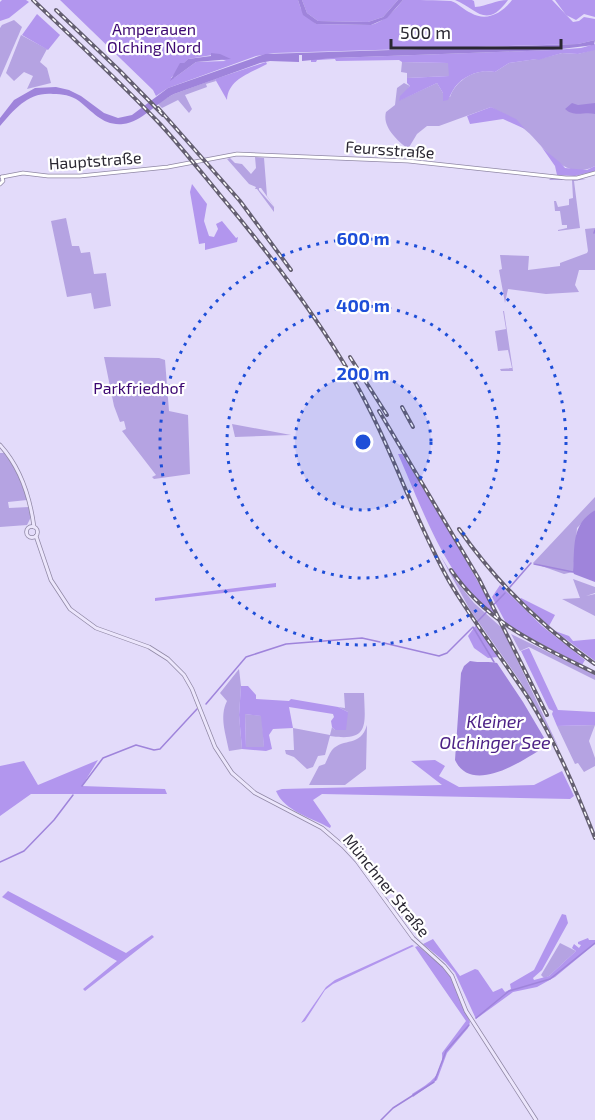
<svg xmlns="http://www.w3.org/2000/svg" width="595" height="1120" font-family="'Exo 2',sans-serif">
	<rect width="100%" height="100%" fill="#e3dbfa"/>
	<!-- green -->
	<g fill="#b5a3e2">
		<path d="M14,20l8,7 -22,51v-50l2,-3z"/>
		<path d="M21,35l26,14 -7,13 7,6 4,15 -24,6 6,-13 -9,-4 -10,9 -8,-8z"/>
		<path d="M592,50h3v116c-33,17 -51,-22 -72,-38 -10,-8 -21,-14 -32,-21l-52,19h-12l-10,8 -9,15c-11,-9 -26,-22 -22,-37l9,-7 2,-17 7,-5 6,3 -10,14 37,-17 6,10 7,4c6,-18 27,-29 45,-25l14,-9 34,-5 19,-5 16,1z"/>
		<path d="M402,62l47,1v13l-42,2v-5l-6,-1z"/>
		<path d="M215,79l1,2 -10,3 1,3 -22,8 7,14 -3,4 -11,-13 -16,8 -5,-5 17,-9z"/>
		<path d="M255,157l9,1 3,38 9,13 -15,-21h-2v2l15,17v5l-17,-23h-2l1,-2 -7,-3 -22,-25 3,-1 5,5 7,1 9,10 5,-6z"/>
		<path d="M551,178l35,1 -12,2 6,47 -22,3v-1l9,-2v-3h-5l-2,-14h-5l-1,-10h2l2,6 11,-2v-6l4,-1 -1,-18h-23z"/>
		<path d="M66,218l6,28h7l2,7 9,-1 4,22 12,-1 5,33 -17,3 -3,-16 -24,4 -16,-76z"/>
		<path d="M595,228v42h-16l-4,15 4,7 -33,2 -38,-5 -3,14 -6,-33 3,-1 -2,-14 29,1 -1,14 32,-4v-3l27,-10 1,-2 -3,-22z"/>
		<path d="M503,311h1l9,60h-12l-1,-2 12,-1 -4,-18 -10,1 -3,-20 11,-2z"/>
		<path d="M104,357l55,1 6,2 4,51 19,4 2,59 -36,5 -2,-2 4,-2 -34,-44 4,-2 -2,-8 -4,1 -6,-16z"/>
		<path d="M232,424l59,11 -56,2z"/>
		<path d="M0,453h4c12,14 18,30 23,47l-19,2 1,6 20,-1 2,10 -4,8 -27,2z"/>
		<path d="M595,497v13l-18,18 -4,44 -9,2 -31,-11z"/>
		<path d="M440,555l17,27 17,21 28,25 57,120 -39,-67 -50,-71z"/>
		<path d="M573,579l22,8v6l-9,3 9,-2v22l-33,-17 18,-1z"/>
		<path d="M511,634l84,41v5l-66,-33 -9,4z"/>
		<path d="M239,669l2,17 -2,29 3,34 -13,2c-3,-17 -10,-34 -2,-50l-7,-8z"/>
		<path d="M344,693h20c1,32 6,49 -34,43l-5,19 -7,1 -5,11 -6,2 -13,-12 -8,-3 -1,-4h9l-1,-22 37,7 2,-8 3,3 13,-18 -10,-5 7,1z"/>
		<path d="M245,714l17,2 2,31h-18z"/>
		<path d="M367,725l-1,44 -21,16h-36l10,-19 6,-2c2,-4 4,-10 7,-14 12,-13 28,-2 35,-25z"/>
		<path d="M595,725l-6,16 6,17v8l-11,6 -6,-9 -3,1 -18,-38z"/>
		<path d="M560,943l16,8 -27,25 -5,2 -3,-3z"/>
	</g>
	<!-- forest -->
	<g fill="#b296ee" fill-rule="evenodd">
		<path d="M2,0h24l3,2 -20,16 -9,3v-19z"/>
		<path d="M60,0h238l3,9 15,15 55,1c14,-4 23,-14 32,-25 14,0 33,0 48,1 7,2 13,9 20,12 16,9 31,0 41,-13h40l21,22 6,-1 5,-4 11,2v21l-17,4 -304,9 -18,3 -88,32 -12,8 -3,-6zM212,55l14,6 -30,1 -22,16h-3l17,-19z"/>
		<path d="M302,0h96l-15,17 -15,5 -50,-1 -11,-8z"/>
		<path d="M455,0h17l2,1 1,6c13,-1 20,-7 33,-7 -22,30 -31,9 -53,0z"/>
		<path d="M555,0h40v17l-11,-3 -8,6 -10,-5z"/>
		<path d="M37,14l23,21 -12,15 -26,-15z"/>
		<path d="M595,44v6l-17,4 -16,-1 -24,7 -1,-1 -28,4 -14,9c-14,-3 -31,3 -40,15 -3,4 -5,9 -7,13l-5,1v-8l-6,-10 -38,18 1,-5 10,-10 -3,-3v-5l42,-2 -1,-13 -46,-1 -3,-2 -63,1 -1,-2 -18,1 -1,2h-5v-3l22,-1 220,-8 28,-2z"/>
		<path d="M266,62l1,2c-16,9 -39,15 -40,36l-12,-21z"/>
		<path d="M491,107l25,12 9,10 -22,-10 -33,5 -3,-8z"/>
		<path d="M541,146c8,9 17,13 24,22l22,2 8,-4v5l-20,5 -18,-1 -2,-9z"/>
		<path d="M192,184l15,20 -3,17 5,15 5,1 4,-8 -2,-5 6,-3 14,17 2,-1 -1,5 -32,8v-7l-6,1 -9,-52z"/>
		<path d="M398,454h4l52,85 43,77c-49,-30 -76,-111 -99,-162z"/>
		<path d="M276,583v4l-121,14v-3z"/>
		<path d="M500,585l42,41 43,34 -3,5 -71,-37 -5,-5 -14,-26z"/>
		<path d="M521,598l34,17 -6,11 -29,-27z"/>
		<path d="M476,625l23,32 -11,1 -14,-10 -6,-12z"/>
		<path d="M555,631l14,5 4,5 22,-2v22z"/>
		<path d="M529,648l29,62 37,2v13l-38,1 -5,-12 1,-3 -4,-2 -28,-58z"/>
		<path d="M241,686h7l8,9v4l33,2 2,-2 47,8 10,5 -2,18h-11l-3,-3 -1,-6 3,-4 -1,-3 -44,-7 4,21 -20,1 -4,6 3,14 -6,2 -24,-2 -3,-34zM245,714l16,2 3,31h-18z"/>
		<path d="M98,760l-16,26 83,3 2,5h-136l-31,22v-50l24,-5 14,24z"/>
		<path d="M435,760l10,6 -6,10 20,11 75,-2 28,-14 12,25 -4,3 -248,-5 -9,6 18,26 -1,2c-18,-10 -46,-17 -54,-37l6,-2 160,-4 -31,-24z"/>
		<path d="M8,891l118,62 26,-18 2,2 -69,54 -2,-2 34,-28 -115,-64z"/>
		<path d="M562,914l4,1 2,8 -26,47 -9,8 1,2 15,-4 27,-25 -4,-3 2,-4 5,4 2,-3 -3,-1v-2l10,-4 1,2h6v4l-40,33 -18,10 -24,5 -37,27 -21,-46 -10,-11 -22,-18 10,-5 27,37 15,-7 3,1 15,22 9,-4 3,4 6,-3 -1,-5 24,-14z"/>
		<path d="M412,945l2,1 -81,38 -8,6 -20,31 -4,2 25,-36 9,-7z"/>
		<path d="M418,946l25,21 8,10 19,45 -2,6 -21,25 -10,27 -24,17 -1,-3c16,-10 32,-18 30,-41l24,-32 -51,-74z"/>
	</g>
	<!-- water -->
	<g fill="#9f84db">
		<path d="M298,0h4l5,13 11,8 50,1 15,-5 15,-17h5l-16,18 -16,7 -55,-1 -13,-9z"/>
		<path d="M595,40l-1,5 -41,5 -220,8 -31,3v-6h-3v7l-29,-1 -10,2 -86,31c-18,9 -32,28 -51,30 -20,2 -30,-12 -44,-23 -8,-6 -17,-7 -26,-7 -25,-2 -38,15 -53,32v-8l14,-18 21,-12 21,-1 13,3 12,6 23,17 14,5 14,-3 36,-27 97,-34 313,-10z"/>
		<path d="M211,53l9,1 11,5 -35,3 -26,19 10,-18h4l4,-4 23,-3z"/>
		<path d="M572,103l6,2 17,-2v11c-11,-3 -20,4 -30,-5z"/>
		<path d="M595,510v72l-21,-8 -1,-2c2,-26 -2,-47 22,-62z"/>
		<path d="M470,661c9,2 21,0 27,2l26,39 23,39v5c-22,14 -74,50 -91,14l6,-87 3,-7z"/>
	</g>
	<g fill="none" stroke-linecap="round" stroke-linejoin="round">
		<!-- stream -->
		<g stroke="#9f84db" stroke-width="1.5">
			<path d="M594,233l1,-3"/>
			<path d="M534,564l39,8"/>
			<path d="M510,587l21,-24"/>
			<path d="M477,622l28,-29"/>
			<path d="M384,643l55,13 8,-3 26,-26 21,35"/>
			<path d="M206,704l40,-47 40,-13 76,-6 18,4"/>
			<path d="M82,786l21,-28 33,-13 18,5 6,-1 37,-40"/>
			<path d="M0,862l24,-11 30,-31 19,-25"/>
			<path d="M476,1018l33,-27 41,-12 45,-36"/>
			<path d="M435,1080l11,-29 23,-26"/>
			<path d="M381,1120l12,-12 41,-26"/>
		</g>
		<!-- tertiary casing -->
		<g stroke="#9088a5" stroke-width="4.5">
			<g id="tertiary">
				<path d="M2,177l21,-4 25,3h32l88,-9 69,-13 171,7 158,17h11l18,-5"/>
				<path d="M0,184l3,-3 -1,-4"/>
			</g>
		</g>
		<!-- secondary casing -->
		<g stroke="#9088a5" stroke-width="4.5">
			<g id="secondary">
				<path d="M0,445c21,23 30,52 34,82"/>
				<circle cx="32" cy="532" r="5.5"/>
				<path d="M36,536l15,44 19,29 26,19 53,19 19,12 16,16 8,14 23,58 17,26 23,20 67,35 21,18 14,15 56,77 31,28 8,10 14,35 70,109"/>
			</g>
		</g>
		<!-- tertiary -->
		<use href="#tertiary" stroke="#fff" stroke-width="3"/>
		<!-- secondary -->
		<use href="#secondary" stroke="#ece6fc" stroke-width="3"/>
		<!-- rail casing -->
		<g stroke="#645f71" stroke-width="4">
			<g id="rail">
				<path d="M33,0c43,41 87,82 128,125 21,23 40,47 59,70 49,58 94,117 132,182 38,65 60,138 97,204 24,41 54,78 80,118 27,44 47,91 66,139"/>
				<path d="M56,10l64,61 43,44"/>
				<path d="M158,108l82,93 51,69"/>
				<path d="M350,357l37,58"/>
				<path d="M402,407l11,20"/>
				<path d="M379,411l100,168 68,136"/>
				<path d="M459,529c37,53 83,98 136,135"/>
				<path d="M451,570c37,54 88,75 144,103"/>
			</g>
		</g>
		<!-- rail -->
		<use href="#rail" stroke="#fff" stroke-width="1.5" stroke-dasharray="4.5" stroke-linecap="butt"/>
	</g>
	<!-- distance rings -->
	<circle cx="363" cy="442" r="68" fill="#1d4ed8" fill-opacity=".12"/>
	<g fill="none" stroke="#1d4ed8" stroke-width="3" stroke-dasharray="3 6">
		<circle cx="363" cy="442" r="68"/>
		<circle cx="363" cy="442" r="136"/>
		<circle cx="363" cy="442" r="203"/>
	</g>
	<g text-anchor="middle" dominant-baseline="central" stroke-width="4.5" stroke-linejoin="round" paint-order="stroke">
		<!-- park labels -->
		<g font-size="16" fill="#3c0772" stroke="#fff">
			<text x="154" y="28">Amperauen<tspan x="154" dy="18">Olching Nord</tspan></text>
			<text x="139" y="387">Parkfriedhof</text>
		</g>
		<!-- street labels -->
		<g font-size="16" fill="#2a2732" stroke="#fff">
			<text transform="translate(390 149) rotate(4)">Feursstraße</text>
			<text transform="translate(95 160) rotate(-4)">Hauptstraße</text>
			<text transform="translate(387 885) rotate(51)">Münchner Straße</text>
		</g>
		<!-- water labels -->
		<g font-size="18" font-style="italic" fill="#4c2186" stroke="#fff">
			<text x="495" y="721">Kleiner<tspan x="495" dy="21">Olchinger See</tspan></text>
		</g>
	</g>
	<circle cx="363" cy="442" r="9" fill="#1d4ed8" stroke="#fff" stroke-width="3"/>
	<g font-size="18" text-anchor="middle" font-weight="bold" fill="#1d4ed8" stroke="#fff" stroke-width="4.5" stroke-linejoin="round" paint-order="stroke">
		<text x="363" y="245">600 m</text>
		<text x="363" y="312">400 m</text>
		<text x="363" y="380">200 m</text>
	</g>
	<!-- scale -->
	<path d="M391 39v9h170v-9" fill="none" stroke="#2a2732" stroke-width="3"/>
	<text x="400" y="39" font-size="18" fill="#2a2732" stroke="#ffffff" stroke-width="4.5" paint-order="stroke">500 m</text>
</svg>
